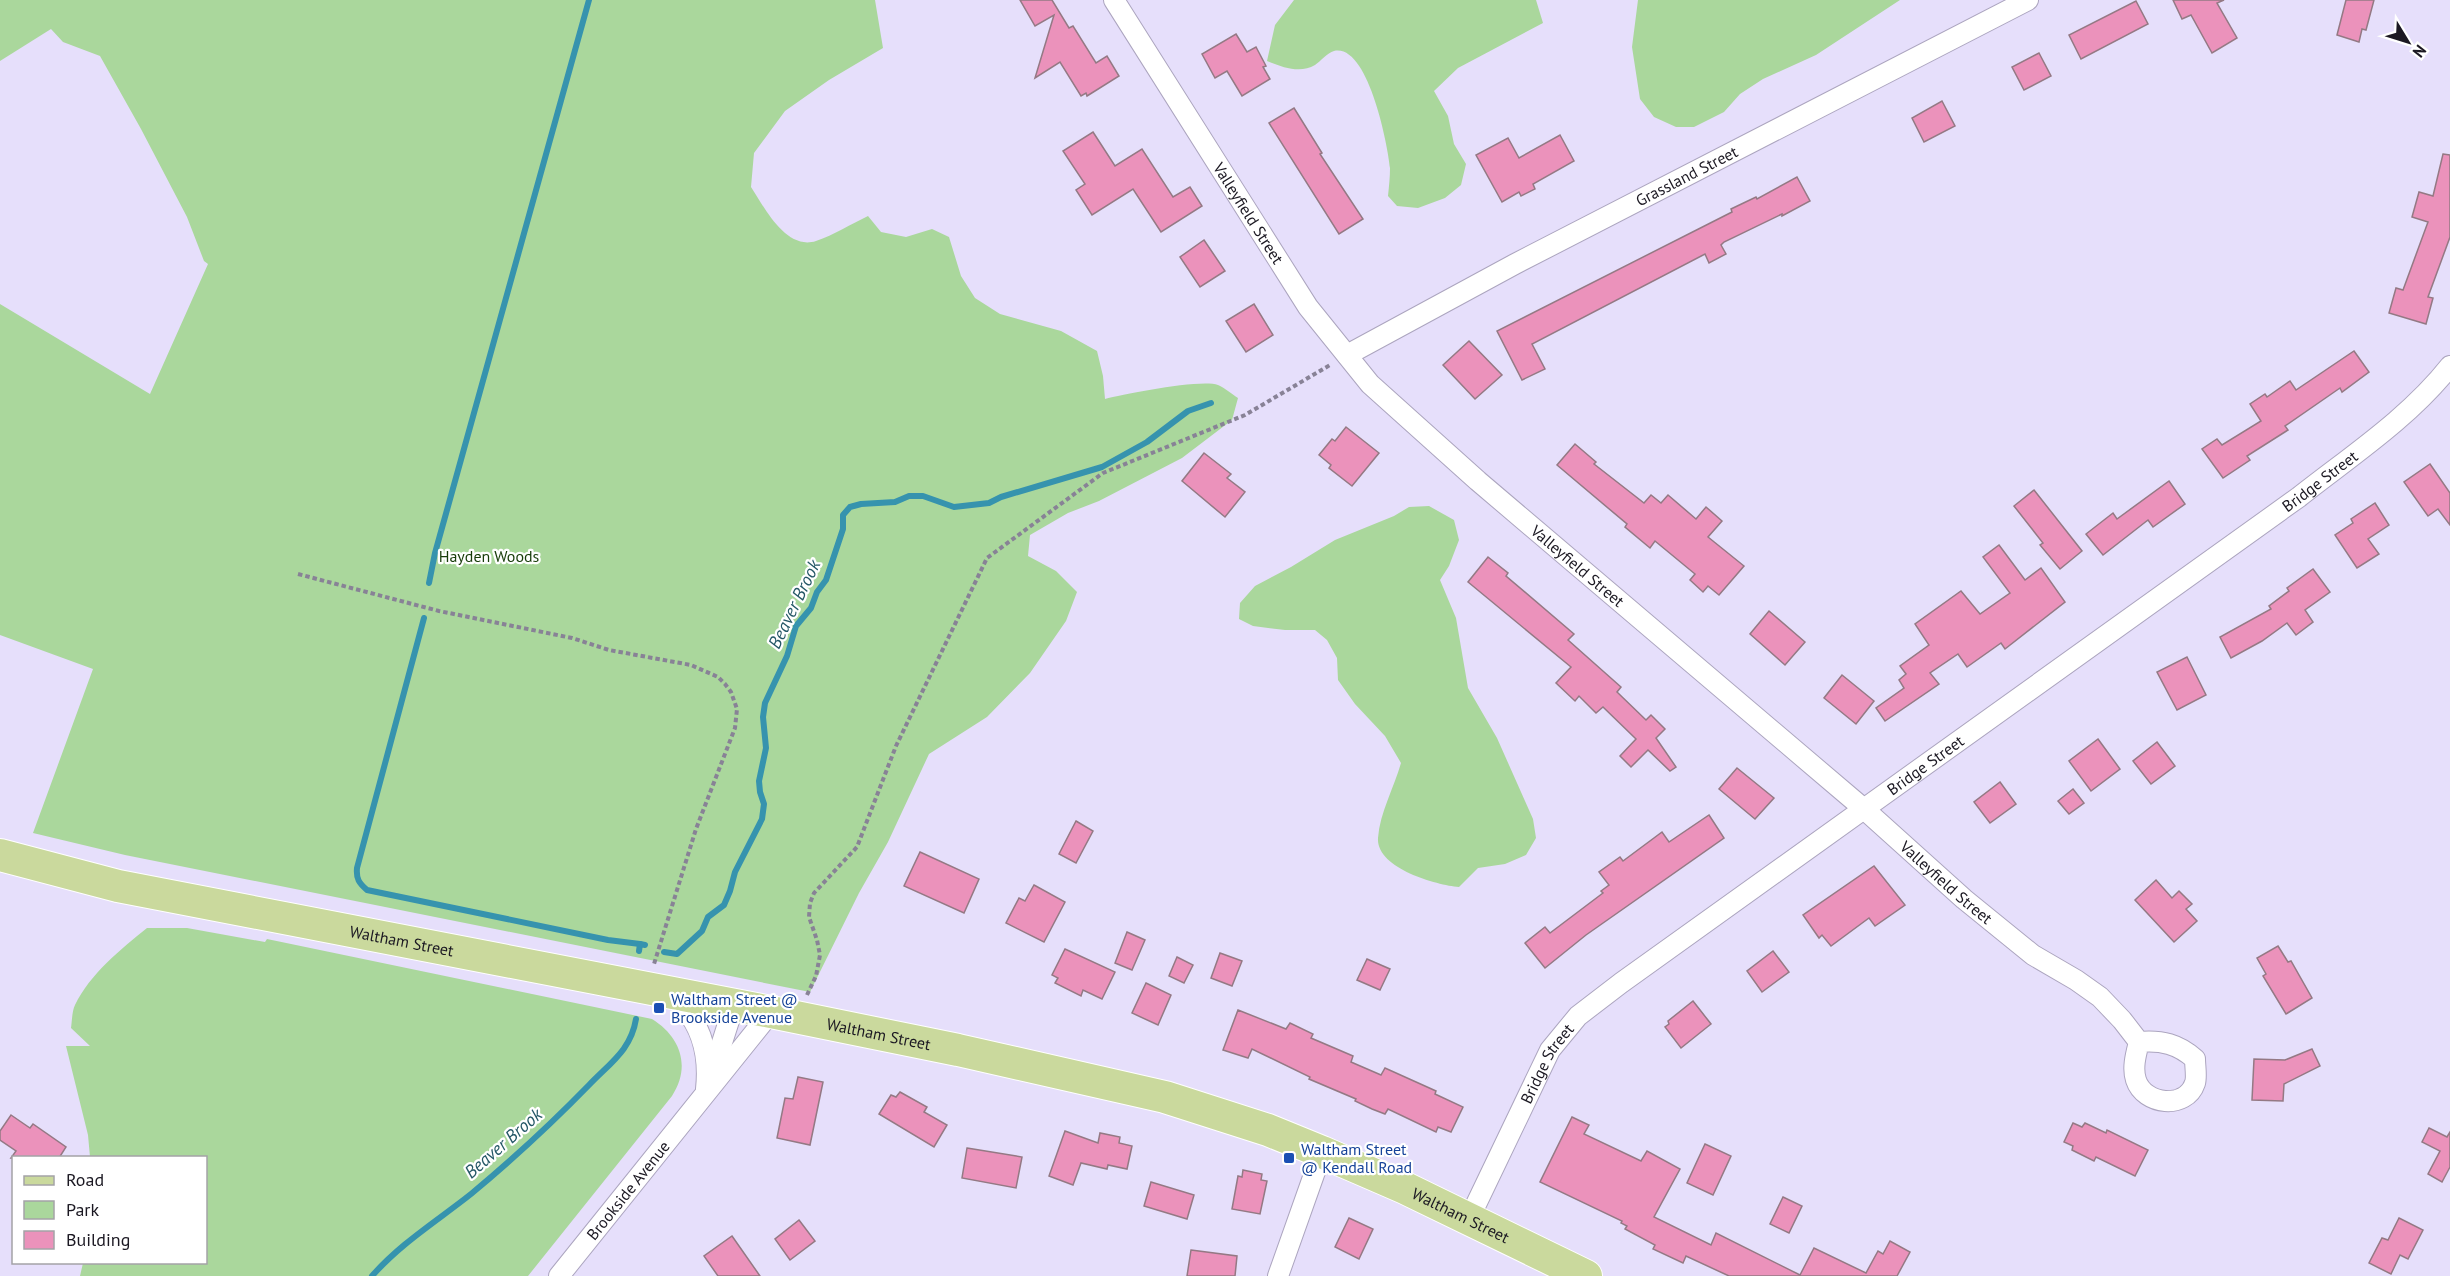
<svg xmlns="http://www.w3.org/2000/svg" width="2450" height="1276" font-family="'PT Sans',sans-serif">
	<rect width="100%" height="100%" fill="#e6dffb"/>
	<!-- green -->
	<g fill="#aad79c">
		<path d="M0,0h875l8,48 -54,32 -44,31 -31,42 -3,34c13,20 35,64 65,54 18,-6 35,-17 52,-25l13,16 25,5 26,-8 17,8 12,39 14,22 25,16 61,17 36,20 6,25 2,23c20,-5 95,-20 113,-14 7,3 14,9 20,13l-6,22 -50,38 -83,43 -31,12 -38,22 -2,21 28,15 21,21 -11,29 -36,52 -43,44 -58,37 -41,88 -29,51 -49,99 -685,-137 -92,-22 60,-164 -93,-34v-331l150,90 58,-130 -4,-3 -17,-44 -46,-88 -41,-73 -37,-14 -12,-13 -51,32z"/>
		<path d="M1294,0h242l7,23 -85,45 -24,23 14,25 6,28 12,20 -5,21 -16,13 -27,10 -21,-2 -9,-10c1,-10 2,-19 2,-28 -2,-23 -22,-125 -56,-117 -7,2 -13,10 -19,14 -15,9 -33,2 -48,-4l8,-36z"/>
		<path d="M1638,0h262l-84,55 -53,24 -23,15 -16,18 -30,15h-18l-22,-10 -14,-18 -8,-52z"/>
		<path d="M1429,506l25,14 5,20 -10,26 -9,14 16,38 12,70 29,50 36,81 3,19 -10,17 -21,9 -27,4 -19,19c-23,-2 -83,-19 -81,-49 2,-26 16,-50 23,-75l-16,-27 -30,-32 -17,-24 -1,-22 -10,-18 -12,-10h-30l-32,-4 -14,-7 1,-16 15,-17 36,-19 44,-27 59,-24 15,-9z"/>
		<path d="M147,928h40l78,14 2,-3 385,80c29,18 39,48 20,77l-144,180h-448l3,-13 123,-1v-104l-116,-1 -2,-22 -22,-89h24l-19,-18c1,-7 1,-17 4,-23 15,-31 46,-56 72,-77z"/>
	</g>
	<g fill="none" stroke-linecap="round" stroke-linejoin="round">
		<!-- stream -->
		<g stroke="#3693ae" stroke-width="6">
			<path d="M429,583l6,-30 154,-553"/>
			<path d="M424,618l-67,250c-1,11 2,15 10,22l241,50 32,4"/>
			<path d="M639,951l1,-7 5,1"/>
			<path d="M664,952l13,2 25,-23 6,-14 16,-12 6,-14 5,-19 27,-53 2,-15 -4,-12 -1,-11 7,-33 -3,-31 2,-14 22,-47 9,-30 15,-18 6,-16 9,-12 17,-51v-14l7,-8 11,-3 34,-2 14,-6h14l31,11 35,-4 12,-6 101,-30 45,-25 41,-31 23,-8"/>
			<path d="M372,1276c29,-33 65,-55 99,-82 41,-34 81,-71 118,-109 21,-22 42,-35 47,-66"/>
		</g>
	</g>
	<!-- building -->
	<g fill="#eb92bb" stroke="#947984" stroke-width="1.5">
		<path d="M1020,0h32l17,28 4,-2 23,37 11,-7 12,20 -32,20 -1,-3 -5,3 -21,-34 -25,16 19,-63 -19,11z"/>
		<path d="M2173,0h51l-7,3 20,35 -25,15 -21,-38 -9,4z"/>
		<path d="M2346,0h28l-8,30 -4,-1 -3,13 -22,-7z"/>
		<path d="M2136,1l12,23 -67,35 -12,-24z"/>
		<path d="M1236,34l11,18 9,-5 10,19 -3,1 7,12 -28,17 -15,-25 -12,7 -13,-24z"/>
		<path d="M2039,53l12,23 -27,14 -12,-23z"/>
		<path d="M1942,101l13,25 -31,16 -12,-24z"/>
		<path d="M1294,108l28,45 -2,1 43,65 -24,15 -70,-111z"/>
		<path d="M1093,132l22,34 27,-17 31,48 17,-10 12,19 -41,26 -28,-43 -41,26 -16,-25 9,-6 -22,-33z"/>
		<path d="M1560,135l14,26 -41,23 2,5 -14,7 -2,-4 -17,10 -26,-47 32,-17 11,20z"/>
		<path d="M2443,154l7,1v82l-22,60 5,1 -7,26 -37,-11 7,-25 7,2 25,-68 -16,-5 7,-25 14,4z"/>
		<path d="M1797,177l13,24 -28,15v-2l-58,28 -3,3 5,9 -17,9 -4,-9 -173,90 13,25 -23,11 -25,-49 235,-119 -1,-3 25,-12 1,2z"/>
		<path d="M1204,240l21,31 -25,16 -20,-30z"/>
		<path d="M1254,304l19,31 -27,17 -20,-31z"/>
		<path d="M1469,341l33,34 -27,24 -32,-34z"/>
		<path d="M2354,351l15,21 -27,20 -2,-4 -55,38 3,4 -41,26 3,4 -27,18 -21,-29 15,-10 5,6 39,-24 -11,-17 15,-10 2,3 23,-16 6,9z"/>
		<path d="M1346,427l33,26 -27,33 -23,-18 2,-3 -12,-10 13,-16 3,2z"/>
		<path d="M1575,444l21,18 -2,2 50,39 7,-8 10,8 7,-8 28,24 10,-12 16,14 -14,16 36,29 -25,29 -11,-9 -5,6 -13,-12 5,-6 -40,-33 -5,7 -25,-21 2,-3 -70,-59z"/>
		<path d="M1204,453l27,21 -4,4 18,14 -20,25 -43,-36z"/>
		<path d="M2430,464l20,29v32l-12,-16 -10,7 -24,-34z"/>
		<path d="M2169,481l16,23 -32,23 -5,-7 -45,35 -17,-21 27,-21 4,6z"/>
		<path d="M2034,490l48,61 -22,18 -20,-24 3,-2 -29,-37z"/>
		<path d="M2375,503l14,22 -21,14 11,15 -22,14 -22,-33 18,-12 -2,-4z"/>
		<path d="M1999,545l26,35 16,-12 24,34 -60,47 -4,-6 -34,24 -9,-13 -28,19 9,11 -54,37 -9,-13 28,-20 -5,-8 7,-6 -6,-8 29,-21 -14,-21 46,-33 19,23 30,-21 -27,-36z"/>
		<path d="M1488,557l20,16 -2,3 68,58 -6,6 53,47 -4,5 29,28 5,-5 14,14 -9,9 20,29 -6,4 -22,-21 -17,17 -11,-11 16,-17 -33,-32 -7,6 -17,-17 -4,5 -19,-18 15,-16 -103,-85z"/>
		<path d="M2313,569l17,23 -25,18 8,12 -17,13 -9,-12 -25,18 -31,17 -11,-21 51,-28 -2,-3 20,-15 -2,-3z"/>
		<path d="M1769,611l36,31 -20,23 -35,-31z"/>
		<path d="M2187,657l19,38 -29,15 -20,-38z"/>
		<path d="M1842,675l32,26 -18,23 -32,-26z"/>
		<path d="M2098,739l22,30 -29,22 -22,-30z"/>
		<path d="M2157,742l18,24 -24,18 -18,-23z"/>
		<path d="M1737,768l37,30 -19,21 -36,-30z"/>
		<path d="M2000,782l16,22 -26,19 -16,-21z"/>
		<path d="M2073,789l11,14 -15,11 -11,-13z"/>
		<path d="M1709,815l15,23 -138,97 -41,33 -20,-25 20,-16 5,6 53,-40 -2,-2 8,-6 -10,-13 21,-15 3,4 39,-29 7,10z"/>
		<path d="M1076,821l17,10 -17,32 -17,-9z"/>
		<path d="M920,852l59,27 -15,34 -60,-27z"/>
		<path d="M1874,866l31,39 -30,21 -6,-8 -38,28 -9,-11 -3,3 -16,-23z"/>
		<path d="M2156,880l16,18 7,-7 13,13 -6,5 11,12 -23,21 -39,-42z"/>
		<path d="M1034,885l31,17 -21,40 -38,-19 13,-25 6,3z"/>
		<path d="M1127,932l18,8 -13,30 -17,-7z"/>
		<path d="M2278,946l10,16 3,-1 21,37 -26,16 -23,-38 3,-2 -9,-16z"/>
		<path d="M1065,949l50,23 -13,27 -19,-9 -2,6 -26,-13 3,-5 -6,-3z"/>
		<path d="M1773,951l16,21 -27,20 -15,-21z"/>
		<path d="M1220,953l22,8 -10,25 -21,-8z"/>
		<path d="M1177,957l16,8 -9,18 -15,-7z"/>
		<path d="M1367,959l23,10 -10,21 -23,-10z"/>
		<path d="M1146,983l25,12 -13,30 -26,-12z"/>
		<path d="M1693,1001l18,23 -30,24 -16,-21 4,-3 -1,-3z"/>
		<path d="M1238,1010l48,19 4,-6 23,11 -2,4 42,18 -2,6 30,13 4,-7 51,23 -1,3 28,13 -12,25 -13,-5 -2,5 -48,-23 -3,5 -13,-5 -17,-8 1,-2 -47,-20 1,-2 -58,-28 -4,9 -25,-8z"/>
		<path d="M2312,1049l8,17 -36,18 -1,17 -31,-1 2,-41 31,1z"/>
		<path d="M798,1077l25,5 -13,63 -33,-7 8,-40 8,1z"/>
		<path d="M900,1092l27,15 -3,5 23,13 -13,22 -55,-33 12,-19 5,2z"/>
		<path d="M11,1115l19,13 3,-4 33,23 -7,11h-48l5,-7 -16,-11v-9z"/>
		<path d="M1572,1117l17,8 -5,9 57,27 6,-10 33,18 -26,48 57,28 5,-12 84,42 14,-27 52,25 12,-22 5,3 7,-13 20,11 -13,24h-168l-43,-20 -3,7 -30,-14 2,-4 -30,-16 2,-3 -6,-3 1,-2 -82,-39z"/>
		<path d="M2073,1123l9,4 3,-4 21,10 1,-3 41,20 -13,26 -39,-19 -2,4 -22,-11 1,-4 -9,-4z"/>
		<path d="M2429,1128l18,9 3,-5v35l-8,15 -14,-8 12,-23 -18,-9z"/>
		<path d="M1065,1131l33,12 2,-10 20,4 -1,6 13,3 -5,23 -19,-4 -1,4 -26,-6 -8,22 -24,-9z"/>
		<path d="M1705,1144l26,12 -18,39 -26,-12z"/>
		<path d="M967,1148l55,9 -6,31 -54,-10z"/>
		<path d="M1243,1170l19,4 -1,6 6,1 -7,33 -28,-5 6,-33 4,1z"/>
		<path d="M1151,1182l43,13 -7,24 -43,-13z"/>
		<path d="M1783,1197l19,9 -13,27 -19,-9z"/>
		<path d="M1349,1218l24,11 -14,30 -24,-12z"/>
		<path d="M2399,1218l24,12 -15,29 -8,-4 -9,19 -22,-11 13,-25 6,2z"/>
		<path d="M799,1220l16,21 -25,19 -15,-21z"/>
		<path d="M732,1236l28,40h-42l-14,-20z"/>
		<path d="M1191,1250l46,6 -2,20h-48z"/>
	</g>
	<g fill="none" stroke-linecap="round" stroke-linejoin="round">
		<!-- street casing -->
		<g stroke="#aca5bf" stroke-width="22">
			<g id="street">
				<path id="s1" d="M1114,0l194,307 62,77 108,97 386,328 100,90 69,56 43,25 24,17 22,23 17,22c23,-2 39,2 56,17 0,7 2,18 0,24 -9,27 -51,22 -59,-3 -4,-12 0,-26 3,-38"/>
				<path id="s2" d="M1347,355l168,-91 513,-264"/>
				<path d="M669,994c31,23 41,58 37,95"/>
				<path d="M712,1074l22,-69"/>
				<path id="s3" d="M1469,1219l81,-169 28,-34 43,-33 678,-486c52,-41 110,-79 151,-131"/>
				<path id="s4" d="M559,1276l212,-264"/>
				<path d="M1278,1276l44,-124"/>
			</g>
		</g>
		<!-- primary casing -->
		<g stroke="#fff" stroke-width="34">
			<g id="primary">
				<path id="s5" d="M0,855l118,31 653,126 187,38 207,47 103,33 54,22 83,36 181,88"/>
			</g>
		</g>
		<!-- path -->
		<g stroke="#888296" stroke-width="4" stroke-dasharray="4.5 3" stroke-linecap="butt">
			<path d="M298,574l141,37 133,27 37,12 82,15 27,12 7,7 6,8 6,17 -2,19 -39,101 -42,135"/>
			<path d="M807,995l9,-19 4,-21 -3,-15 -8,-23 1,-14 4,-10 43,-46 39,-101 91,-188 116,-85 142,-58 85,-50"/>
		</g>
		<!-- street -->
		<use href="#street" stroke="#fff" stroke-width="20"/>
		<!-- primary -->
		<use href="#primary" stroke="#cad99d" stroke-width="32"/>
	</g>
	<!-- markers -->
	<g fill="#1a4fb4" stroke="#fff" stroke-width="2">
		<rect x="653" y="1002" width="12" height="12" rx="3"/>
		<rect x="1283" y="1152" width="12" height="12" rx="3"/>
	</g>
	<g text-anchor="middle" dominant-baseline="central" stroke-width="4.5" stroke-linejoin="round" paint-order="stroke">
		<!-- street labels -->
		<g font-size="16" fill="#1b1822" stroke="#fff">
			<text stroke="none"><textPath href="#s2" startOffset="384">Grassland Street</textPath></text>
			<text stroke="none"><textPath href="#s1" startOffset="252">Valleyfield Street</textPath></text>
			<text stroke="none"><textPath href="#s3" startOffset="1146">Bridge Street</textPath></text>
			<text stroke="none"><textPath href="#s1" startOffset="738">Valleyfield Street</textPath></text>
			<text stroke="none"><textPath href="#s3" startOffset="660">Bridge Street</textPath></text>
			<text stroke="none"><textPath href="#s1" startOffset="1224">Valleyfield Street</textPath></text>
			<text stroke="none"><textPath href="#s5" startOffset="411">Waltham Street</textPath></text>
			<text stroke="none"><textPath href="#s5" startOffset="897">Waltham Street</textPath></text>
			<text stroke="none"><textPath href="#s3" startOffset="174">Bridge Street</textPath></text>
			<text stroke="none"><textPath href="#s4" startOffset="110">Brookside Avenue</textPath></text>
			<text stroke="none"><textPath href="#s5" startOffset="1509">Waltham Street</textPath></text>
		</g>
		<!-- park labels -->
		<g font-size="16" fill="#173c09" stroke="#fff">
			<text x="489" y="556">Hayden Woods</text>
		</g>
		<!-- transit labels -->
		<g font-size="16" fill="#164399" stroke="#fff" text-anchor="start">
			<text x="671" y="999">Waltham Street @<tspan x="671" dy="18">Brookside Avenue</tspan></text>
			<text x="1301" y="1149">Waltham Street<tspan x="1301" dy="18">@ Kendall Road</tspan></text>
		</g>
		<!-- water labels -->
		<g font-size="18" font-style="italic" fill="#245766" stroke="#fff">
			<text transform="translate(794 604) rotate(-64)">Beaver Brook</text>
			<text transform="translate(503 1143) rotate(-41)">Beaver Brook</text>
		</g>
	</g>
	<!-- legend -->
	<rect x="12" y="1156" width="195" height="108" fill="#ffffff" stroke="#a4a3a7" stroke-width="1.5"/>
	<rect x="24" y="1176" width="30" height="9" fill="#cad99d" stroke="#a4a3a7" stroke-width="1.5"/>
	<text x="66" y="1186" font-size="18" fill="#1b1822">Road</text>
	<rect x="24" y="1201" width="30" height="18" fill="#aad79c" stroke="#a4a3a7" stroke-width="1.5"/>
	<text x="66" y="1216" font-size="18" fill="#1b1822">Park</text>
	<rect x="24" y="1231" width="30" height="18" fill="#eb92bb" stroke="#a4a3a7" stroke-width="1.5"/>
	<text x="66" y="1246" font-size="18" fill="#1b1822">Building</text>
	<!-- north arrow -->
	<g transform="translate(2408 42) rotate(128)" stroke="#ffffff" stroke-width="4.5" paint-order="stroke">
	<path d="M0-4.5L10 22L0 15L-10 22Z" fill="#1b1822"/>
	<text y="-9" font-size="16" font-weight="bold" text-anchor="middle" fill="#1b1822">N</text>
	</g>
</svg>
